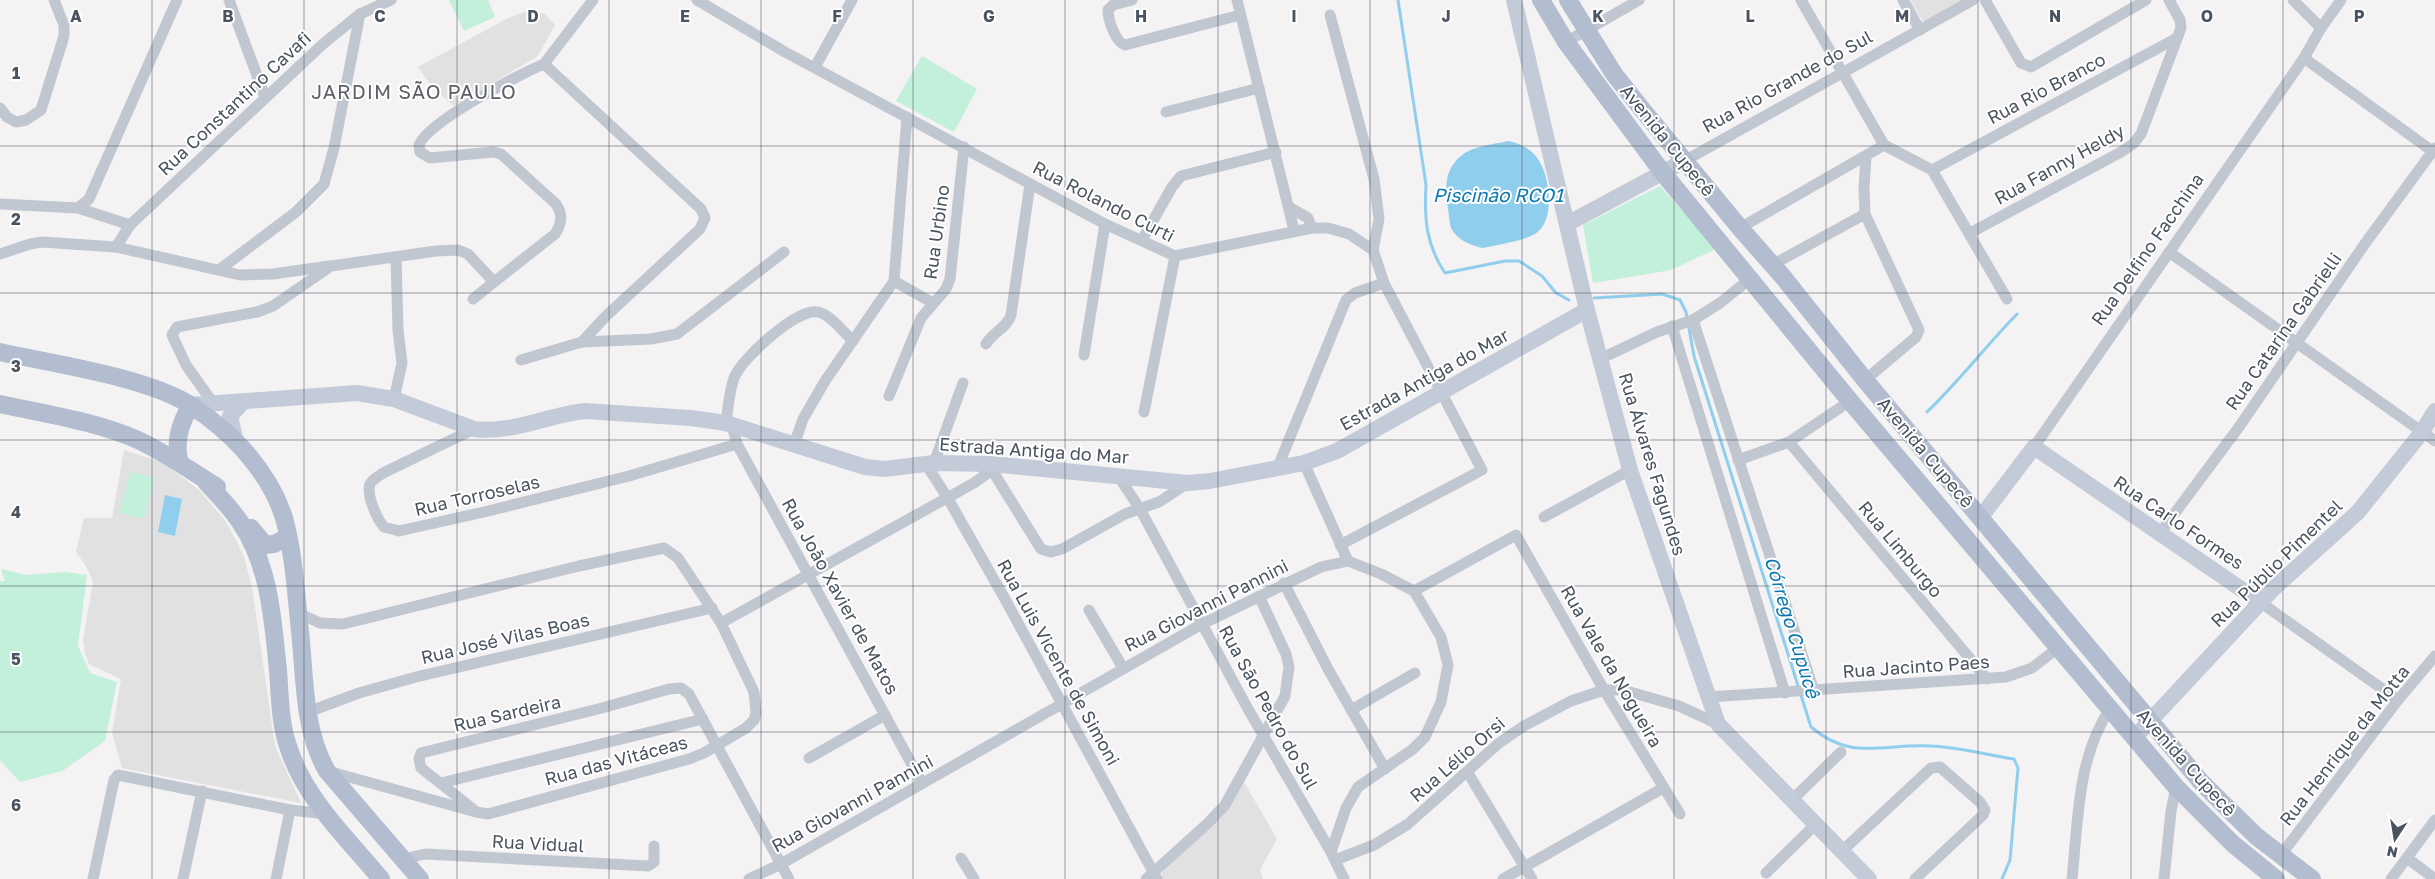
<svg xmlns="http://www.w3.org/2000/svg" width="2435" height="879" font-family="'Golos Text',sans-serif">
	<rect width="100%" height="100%" fill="#f4f2f2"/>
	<!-- education -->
	<g fill="#e2e1e1">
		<path d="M1910,0h52l-38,21 -2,-1z"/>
		<path d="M527,11l18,3 10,11 -17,31 -84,50 -22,-19 -14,-20 90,-49z"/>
		<path d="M124,450l40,13 35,27 25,29 11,19 9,19 8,30 23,159 26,57 -179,-35 -10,-35 9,-54 -32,-15 -4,-10 -2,-14 10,-58 -7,-16 -10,-14 8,-34h28z"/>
		<path d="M1244,782l33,57 -17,31 3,9h-101v-7l69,-67z"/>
	</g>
	<!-- green -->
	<g fill="#c2f0da">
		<path d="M449,0h39l7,17 -31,14z"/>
		<path d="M922,56l55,33 -23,43 -58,-31z"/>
		<path d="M1660,186l56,63 -45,21 -78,13 -10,-58z"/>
		<path d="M130,472l24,5 -10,42 -25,-6z"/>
		<path d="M1,569l25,6 39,-3 22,3 -9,71 12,27 27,9 -12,59 -43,30 -42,11 -20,-22v-179h5z"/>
	</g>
	<!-- water -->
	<g fill="#90ceed">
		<path d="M1509,141c12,3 22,8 29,18 12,17 18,62 -3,75 -12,7 -39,11 -53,14 -12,-3 -25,-8 -31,-20 -2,-6 -2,-13 -3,-19 -3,-21 -4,-39 13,-53 11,-10 34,-12 48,-15z"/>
		<path d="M165,495l17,4 -7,37 -17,-4z"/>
	</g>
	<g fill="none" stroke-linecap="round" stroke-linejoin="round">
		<!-- stream -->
		<g stroke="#90ceed" stroke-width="3">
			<path d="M1398,0l28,185c-2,33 0,60 19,88l60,-12h14l23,15 14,17 13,7"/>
			<path d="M1594,298l68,-4 18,6 6,12 8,44 117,371c41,35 72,16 120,19 27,1 56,9 83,13l4,9 -8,92 -8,19"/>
			<path d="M1927,412c32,-31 59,-66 90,-98"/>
		</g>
		<!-- street -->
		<g stroke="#c0c7d1" stroke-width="11">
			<path d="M229,0l36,97"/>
			<path d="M697,0l88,52 320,172 70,32 137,-28h16l21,6 24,16 11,33 98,187 -142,75"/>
			<path d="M1132,0l-19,5 -5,5c0,9 7,32 17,35l115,-30"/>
			<path d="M1237,0l57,230"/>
			<path d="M1801,0l83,145 48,25 75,129"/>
			<path d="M1903,0l17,30"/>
			<path d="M1985,0l36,63 10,4 115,-67"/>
			<path d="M2293,0l28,28"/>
			<path d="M1330,15l44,164 5,40 -6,31"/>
			<path d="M1566,42l73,-42"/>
			<path d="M2304,58l131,95"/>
			<path d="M544,64l157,145 4,9 -5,11 -95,88 -23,25"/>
			<path d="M544,64l49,-64"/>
			<path d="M815,67l37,-67"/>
			<path d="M0,108l7,9 9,5 10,-2 15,-10 23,-74v-11l-10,-25"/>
			<path d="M1166,112l93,-24"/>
			<path d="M1686,160l287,-160"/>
			<path d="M1932,170l245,-132"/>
			<path d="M0,204l78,4 52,17"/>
			<path d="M1289,207l19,11 4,10"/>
			<path d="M78,208l11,-9 88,-199"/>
			<path d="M1740,228l144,-83"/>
			<path d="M1970,233l151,-81 12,-8 8,-10 40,-106 -1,-8 -11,-20"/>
			<path d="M1142,240l30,-53 9,-11 95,-24"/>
			<path d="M116,247l14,-22 193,-181 37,-30 31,-14"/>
			<path d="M2169,252l266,189"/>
			<path d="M0,254l30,-10 12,-2 74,5 124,28 33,-1 56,-8"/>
			<path d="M1772,265l93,-51"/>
			<path d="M219,270l77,-58 28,-28 10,-36 26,-134"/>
			<path d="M894,281l39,22"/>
			<path d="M473,299l21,-17"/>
			<path d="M1693,320l121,371"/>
			<path d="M1672,326l113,367"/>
			<path d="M986,344c7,-12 21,-16 25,-29l19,-131"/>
			<path d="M1084,355l21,-131"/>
			<path d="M1600,359l57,-27 36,-12 27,-17 31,-25"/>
			<path d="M521,360l61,-18 69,-3 26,-5 107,-82"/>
			<path d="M1865,380l51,-43 3,-7 -54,-116 -1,-25 2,-33"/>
			<path d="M889,396l32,-78 25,-29 4,-10 14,-132"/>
			<path d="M394,399l8,-36 -4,-33 -2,-73"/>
			<path d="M213,403l-27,-38 -14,-30 5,-8 80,-15 16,-6 58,-40 105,-15 22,-1 10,4 26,28 61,-48c7,-11 8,-19 1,-30l-55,-50 -8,-2 -63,6 -10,-6 -1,-6c4,-22 103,-73 125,-82"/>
			<path d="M1144,412l31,-156"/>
			<path d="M726,423c2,-14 3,-31 8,-45 7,-19 64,-71 84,-66 13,3 25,20 35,29"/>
			<path d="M732,425l5,19 185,339"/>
			<path d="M474,429l-91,44c-4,3 -10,6 -13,11 -4,11 7,35 14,43l15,4 85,-19 145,-36 108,-32"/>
			<path d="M1789,442l198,237"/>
			<path d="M794,445l9,-26 22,-38 69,-100 13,-164"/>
			<path d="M2034,447l270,-389 17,-30 20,-28"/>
			<path d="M1738,460l51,-18 61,-41"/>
			<path d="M934,463l29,-80"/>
			<path d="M1304,463l44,98"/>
			<path d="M926,464l21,33 58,102 152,280"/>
			<path d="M992,464v6l49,79 10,3 11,-3 63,-35 34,-12 29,-19"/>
			<path d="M1277,469l69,-169 9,-7 29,-10"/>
			<path d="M1117,474l23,35 108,200 83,143 13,27"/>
			<path d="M1544,517l86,-47"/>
			<path d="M2160,533l79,-106 125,-182 71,-97"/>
			<path d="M1284,583l44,86 57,100"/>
			<path d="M1414,591l102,-56 88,155 76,124"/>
			<path d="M2260,602l138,98"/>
			<path d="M1089,610l34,58"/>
			<path d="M298,613l22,10 23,1 236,-58 85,-18 14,10 43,65 33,69 2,21 -2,7 -8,8 -42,25 -15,6 -201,55 -12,-2 -145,-40"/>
			<path d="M721,623l253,-140 18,-13"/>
			<path d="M1709,697l297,-20 26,-9 26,-20"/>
			<path d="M1351,710l64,-37"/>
			<path d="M308,712l51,-19 57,-16 296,-69"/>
			<path d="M809,758l76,-43"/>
			<path d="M1468,773l64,106"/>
			<path d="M441,783l262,-64"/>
			<path d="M1792,800l49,-48"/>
			<path d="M473,809l-52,-41 -2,-9 2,-6 181,-45 67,-19 12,-1 8,6 100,185"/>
			<path d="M1842,851l89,-83 9,-1 40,35 5,8 -2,5 -68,64"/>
			<path d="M2281,855l117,-155 37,-44"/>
			<path d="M961,858l13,21"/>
			<path d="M2407,858l28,21"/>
			<path d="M1335,860l39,-15 34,-21 91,-81 25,-17 47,-25 33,-11h19l56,16 39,18"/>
			<path d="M404,862l8,-5 13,-3 223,12 6,-4v-16"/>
			<path d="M1766,873l49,-48"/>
			<path d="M93,879l21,-99 4,-5 172,35 37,4"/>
			<path d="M183,879l19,-88"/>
			<path d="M276,879l14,-69"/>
			<path d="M749,879l32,-15 421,-240 119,-57 27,-6 33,13 33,17 27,46 7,28 -7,37 -16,35 -12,12 -55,38 -12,21 -15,44"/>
			<path d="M1146,879l62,-56 17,-18 60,-109 4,-29 -3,-13 -27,-58"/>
			<path d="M1503,879l160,-91"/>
			<path d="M2072,879c6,-56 5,-122 38,-170"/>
			<path d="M2164,879l7,-68 5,-24"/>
			<path d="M2391,879l44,-59"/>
		</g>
		<!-- secondary -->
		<g stroke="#c3cbd8" stroke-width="16">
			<path d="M1514,0l73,310 43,160 88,254 151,155"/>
			<path d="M1567,224l119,-64"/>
			<path d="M191,405l166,-12 37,6 80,30c38,5 73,-14 111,-18l106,7 35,5 139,44 19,2 50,-6 57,1 197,19 22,-2 94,-18 33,-12 250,-141"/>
			<path d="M236,442l-6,-26 14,-15"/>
			<path d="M1981,517l53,-70 226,155"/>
			<path d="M2135,737l137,-147 86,-78 64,-80 13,-21"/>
		</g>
		<!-- primary -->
		<g stroke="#b2bed0" stroke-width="18">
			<path d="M1541,0l25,42 97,131 187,228 326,386 57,57 43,35"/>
			<path d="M1568,0l46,74 27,34 99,120 44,50 81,102 337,403 54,53 56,43"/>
			<path d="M0,352c54,12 147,25 192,54 18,12 35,26 50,42 18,20 34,44 42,70 10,36 12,76 16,113 5,46 3,99 27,140l93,108"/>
			<path d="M0,404c45,10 95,17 138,36 28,13 53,31 79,47"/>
			<path d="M180,463c-6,-20 0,-40 11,-58"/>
			<path d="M206,482c12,13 25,26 34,40 30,43 33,100 38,149 2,25 2,52 10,75 16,52 59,92 93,133"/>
			<path d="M251,528l14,17 9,-1 14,-7"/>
		</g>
	</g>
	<!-- grid -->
	<path fill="none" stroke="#4a5360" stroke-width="1" stroke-opacity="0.55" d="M152,0v879M304,0v879M457,0v879M609,0v879M761,0v879M913,0v879M1065,0v879M1218,0v879M1370,0v879M1522,0v879M1674,0v879M1826,0v879M1978,0v879M2131,0v879M2283,0v879M0,146h2435M0,293h2435M0,440h2435M0,586h2435M0,732h2435"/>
	<g text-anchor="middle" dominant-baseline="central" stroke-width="4" stroke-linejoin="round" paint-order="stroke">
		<!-- street labels -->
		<g font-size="18" fill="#4a5360" stroke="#fff">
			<text transform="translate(1787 81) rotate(-29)">Rua Rio Grande do Sul</text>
			<text transform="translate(2046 88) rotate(-28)">Rua Rio Branco</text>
			<text transform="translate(234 103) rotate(-43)">Rua Constantino Cavafi</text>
			<text transform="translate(1668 140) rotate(51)">Avenida Cupecê</text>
			<text transform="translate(2059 164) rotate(-29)">Rua Fanny Heldy</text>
			<text transform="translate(1104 201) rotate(27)">Rua Rolando Curti</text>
			<text transform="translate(936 232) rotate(-82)">Rua Urbino</text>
			<text transform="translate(2147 249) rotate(-55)">Rua Delfino Facchina</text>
			<text transform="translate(2283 331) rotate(-55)">Rua Catarina Gabrielli</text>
			<text transform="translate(1424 379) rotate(-29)">Estrada Antiga do Mar</text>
			<text transform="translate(1034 450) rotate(4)">Estrada Antiga do Mar</text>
			<text transform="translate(1926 452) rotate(50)">Avenida Cupecê</text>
			<text transform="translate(1653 464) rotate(73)">Rua Álvares Fagundes</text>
			<text transform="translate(477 495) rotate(-13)">Rua Torroselas</text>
			<text transform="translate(2179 522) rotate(34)">Rua Carlo Formes</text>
			<text transform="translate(1901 549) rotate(50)">Rua Limburgo</text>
			<text transform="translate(2276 563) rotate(-44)">Rua Públio Pimentel</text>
			<text transform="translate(841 596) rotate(61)">Rua João Xavier de Matos</text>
			<text transform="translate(1206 605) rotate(-27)">Rua Giovanni Pannini</text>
			<text transform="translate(505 638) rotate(-13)">Rua José Vilas Boas</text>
			<text transform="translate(1059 662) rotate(61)">Rua Luis Vicente de Simoni</text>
			<text transform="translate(1612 666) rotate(60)">Rua Vale da Nogueira</text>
			<text transform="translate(1916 666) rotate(-4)">Rua Jacinto Paes</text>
			<text transform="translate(1269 707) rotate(61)">Rua São Pedro do Sul</text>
			<text transform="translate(507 713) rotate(-13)">Rua Sardeira</text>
			<text transform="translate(2344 745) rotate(-52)">Rua Henrique da Motta</text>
			<text transform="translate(1457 759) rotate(-41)">Rua Lélio Orsi</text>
			<text transform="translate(616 760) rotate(-15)">Rua das Vitáceas</text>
			<text transform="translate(2187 762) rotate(48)">Avenida Cupecê</text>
			<text transform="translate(852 803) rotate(-29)">Rua Giovanni Pannini</text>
			<text transform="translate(538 843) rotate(3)">Rua Vidual</text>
		</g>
		<!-- water labels -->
		<g font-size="19" font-style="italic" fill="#0c79b0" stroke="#fff">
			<text x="1498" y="194">Piscinão RCO1</text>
			<text transform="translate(1793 627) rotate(73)">Córrego Cupucê</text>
		</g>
		<!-- quarter labels -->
		<g font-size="20" letter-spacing="1" fill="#5e6167" stroke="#fff">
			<text x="414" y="91">JARDIM SÃO PAULO</text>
		</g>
	</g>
	<g font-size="16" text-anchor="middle" font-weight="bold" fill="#4a5360" stroke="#fff" stroke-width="4" stroke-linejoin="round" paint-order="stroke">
		<text x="76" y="22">A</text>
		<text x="228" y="22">B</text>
		<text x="380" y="22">C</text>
		<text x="533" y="22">D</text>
		<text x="685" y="22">E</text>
		<text x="837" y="22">F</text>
		<text x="989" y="22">G</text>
		<text x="1141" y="22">H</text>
		<text x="1294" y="22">I</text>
		<text x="1446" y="22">J</text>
		<text x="1598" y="22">K</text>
		<text x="1750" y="22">L</text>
		<text x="1902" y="22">M</text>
		<text x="2055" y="22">N</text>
		<text x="2207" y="22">O</text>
		<text x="2359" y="22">P</text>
		<text x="16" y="79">1</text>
		<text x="16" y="225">2</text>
		<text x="16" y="372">3</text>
		<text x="16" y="518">4</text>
		<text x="16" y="665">5</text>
		<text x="16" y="811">6</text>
	</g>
	<!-- north arrow -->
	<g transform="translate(2395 839) rotate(192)" stroke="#ffffff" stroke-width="4" paint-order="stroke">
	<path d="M0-4L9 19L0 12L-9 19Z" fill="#4a5360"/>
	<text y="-8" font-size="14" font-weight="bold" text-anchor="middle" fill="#4a5360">N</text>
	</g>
</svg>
